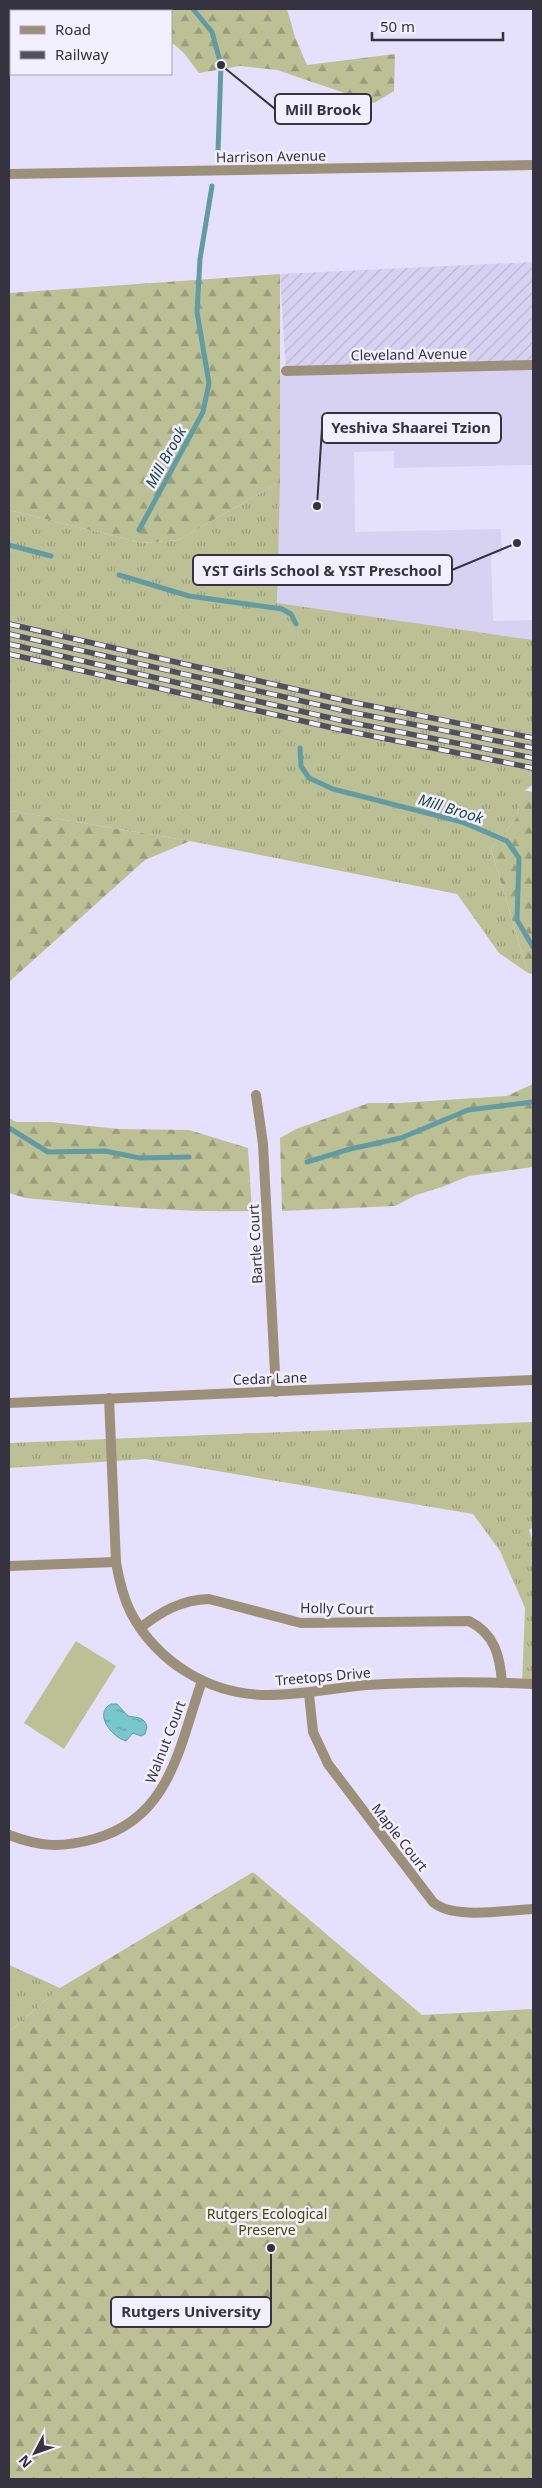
<svg xmlns="http://www.w3.org/2000/svg" width="542" height="2488" font-family="'Noto Sans',sans-serif">
	<defs>
		<pattern id="industrial-furrows" width="10" height="10" patternUnits="userSpaceOnUse" patternTransform="scale(1.25)"><rect width="10" height="10" fill="#d7d2f2"/><path d="M-1 1l2-2M0 10L10 0M9 11l2-2" fill="none" stroke="#b9b5d1"/></pattern>
		<pattern id="grass-tufts" width="24" height="20" patternUnits="userSpaceOnUse" patternTransform="scale(1.25)"><rect width="24" height="20" fill="#bcc195"/><path d="M3 7l-1-3M5 7V3M7 7l1-3M15 17l-1-3M17 17v-4M19 17l1-3" fill="none" stroke="#9a9d7b"/></pattern>
		<pattern id="forest-firs" width="22" height="20" patternUnits="userSpaceOnUse" patternTransform="scale(1.25)"><rect width="22" height="20" fill="#bcc195"/><path d="M5 1l3.5 6h-7zM16 11l3.5 6h-7z" fill="#9a9d7b"/></pattern>
		<pattern id="water-ripples" width="26" height="14" patternUnits="userSpaceOnUse" patternTransform="scale(1.25)"><rect width="26" height="14" fill="#77c7cd"/><path d="M2 4q2-2 4 0t4 0M15 11q2-2 4 0t4 0" fill="none" stroke="#62a2a8"/></pattern>
	</defs>
	<rect width="100%" height="100%" fill="#e5e1fc"/>
	<!-- industrial -->
	<path fill="url(#industrial-furrows)" d="M533,262v103l-247,6 -6,-97z"/>
	<!-- built -->
	<path fill="#d7d2f2" d="M533,365v100l-139,3v-17l-40,1 1,80 146,-3 1,25h-11l2,67 40,-1v20l-257,-37 4,-232z"/>
	<!-- grass -->
	<g fill="url(#grass-tufts)">
		<path d="M280,482l-3,121 256,37v145l-10,6 -7,28 -25,30 37,124 -29,-20 -42,-59 -267,-53 -178,-30 -3,2v-303l134,33 35,-3z"/>
		<path d="M533,1422v105l-4,3 4,12v142h-11l3,-76 -25,-57 -27,-37 -327,-55 -137,9v-25z"/>
		<path d="M9,1965l51,23 -51,44z"/>
	</g>
	<!-- forest -->
	<g fill="url(#forest-firs)">
		<path d="M9,9h103l-20,2h-83z"/>
		<path d="M175,9h112l8,28 12,28 88,-11 -1,37 -20,12 -97,-33 -37,-4 -41,7 -15,-20 -13,-11v-31h-3z"/>
		<path d="M280,274v208l-102,58 -35,3 -134,-33v-217z"/>
		<path d="M523,790l10,2v182l-5,-1 -37,-124 25,-30z"/>
		<path d="M12,811l178,30 -45,19 -136,122v-169z"/>
		<path d="M533,1084v83l-64,9 -27,11 -26,8 -21,11 -113,5 -2,-73 16,-9 73,-26h30l108,-7z"/>
		<path d="M9,1118l7,4h35l68,7 70,1 59,18 4,63c-77,2 -151,-6 -227,-13l-16,-5z"/>
		<path d="M253,1872l169,143 111,-6v470h-524v-447l51,-44z"/>
	</g>
	<!-- pitch -->
	<path fill="#bcc195" d="M76,1641l40,25 -52,83 -40,-26z"/>
	<!-- water -->
	<path fill="url(#water-ripples)" stroke="#639ba3" d="M111,1704h6l11,12c9,2 16,0 19,11l-2,7 -4,2 -8,-3 -7,8c-14,-4 -33,-27 -15,-37z"/>
	<g fill="none" stroke-linecap="round" stroke-linejoin="round">
		<!-- stream -->
		<g stroke="#639ba3" stroke-width="5">
			<path d="M193,9l19,23 9,33 -3,87"/>
			<path d="M139,530l64,-118 6,-29 -12,-71 3,-53 12,-73"/>
			<path d="M9,545l42,11"/>
			<path d="M119,575l70,21 93,13 9,5 5,10"/>
			<path d="M300,748l1,18 8,12 24,11 129,33 45,19 12,17 -2,62 16,27"/>
			<path d="M9,1128l39,24 57,-1 35,7 49,-1"/>
			<path d="M307,1162l43,-13 51,-11 67,-28 65,-8"/>
		</g>
		<!-- minor -->
		<g stroke="#9d907a" stroke-width="10">
			<path d="M9,174l524,-9"/>
			<path d="M286,371l247,-6"/>
			<path d="M256,1095l7,49 13,248"/>
			<path d="M109,1398l7,164c3,18 7,35 15,51 27,50 79,82 137,82 34,0 64,-7 98,-10 55,-3 112,-4 167,-1"/>
			<path d="M9,1566l107,-4"/>
			<path d="M140,1628c22,-17 41,-28 69,-29l92,24 168,-2c26,13 31,35 33,62"/>
			<path d="M309,1694l4,38 15,32 105,138c20,18 73,8 100,7"/>
			<path d="M9,1835c32,12 52,13 85,4 77,-21 85,-93 108,-158"/>
		</g>
		<!-- tertiary -->
		<path stroke="#9d907a" stroke-width="10" d="M9,1403l524,-23"/>
		<!-- rail casing -->
		<g stroke="#52505f" stroke-width="5.5">
			<g id="rail">
				<path d="M9,624l342,78 182,36"/>
				<path d="M9,634l341,78 183,36"/>
				<path d="M9,644l339,78 185,36"/>
				<path d="M9,654l333,76 191,38"/>
			</g>
		</g>
		<!-- rail -->
		<use href="#rail" stroke="#f2f0fe" stroke-width="4" stroke-dasharray="11" stroke-linecap="butt"/>
	</g>
	<g text-anchor="middle" dominant-baseline="central" stroke-width="5" stroke-linejoin="round" paint-order="stroke">
		<!-- street labels -->
		<g font-size="14" fill="#353340" stroke="#f2f0fe">
			<text transform="translate(271 156) rotate(-1)">Harrison Avenue</text>
			<text transform="translate(409 354) rotate(-1)">Cleveland Avenue</text>
			<text transform="translate(255 1244) rotate(-93)">Bartle Court</text>
			<text transform="translate(270 1378) rotate(-2)">Cedar Lane</text>
			<text transform="translate(337 1608) rotate(1)">Holly Court</text>
			<text transform="translate(323 1676) rotate(-5)">Treetops Drive</text>
			<text transform="translate(165 1742) rotate(-69)">Walnut Court</text>
			<text transform="translate(400 1837) rotate(52)">Maple Court</text>
		</g>
		<!-- park labels -->
		<g font-size="14" fill="#464a00" stroke="#f2f0fe">
			<text x="267" y="2213">Rutgers Ecological<tspan x="267" dy="16">Preserve</tspan></text>
		</g>
		<!-- water labels -->
		<g font-size="15" font-style="italic" fill="#21474a" stroke="#f2f0fe">
			<text transform="translate(165 457) rotate(-61)">Mill Brook</text>
			<text transform="translate(451 808) rotate(17)">Mill Brook</text>
		</g>
	</g>
	<!-- callouts -->
	<path fill="none" stroke="#353340" stroke-width="2" d="M221 65L275 109M317 506L322 428M517 543L452 570M271 2248L271 2312"/>
	<g fill="#353340" stroke="#f2f0fe" stroke-width="2">
		<circle cx="221" cy="65" r="5"/>
		<circle cx="317" cy="506" r="5"/>
		<circle cx="517" cy="543" r="5"/>
		<circle cx="271" cy="2248" r="5"/>
	</g>
	<g fill="#f2f0fe" stroke="#353340" stroke-width="2">
		<rect x="275" y="94" width="96" height="30" rx="5"/>
		<rect x="322" y="413" width="179" height="30" rx="5"/>
		<rect x="193" y="555" width="259" height="30" rx="5"/>
		<rect x="111" y="2297" width="160" height="30" rx="5"/>
	</g>
	<g font-size="15" text-anchor="middle" font-weight="bold" fill="#353340">
		<text x="323" y="115">Mill Brook</text>
		<text x="411" y="433">Yeshiva Shaarei Tzion</text>
		<text x="322" y="576">YST Girls School &amp; YST Preschool</text>
		<text x="191" y="2317">Rutgers University</text>
	</g>
	<!-- border -->
	<rect width="542" height="2488" fill="none" stroke="#353340" stroke-width="20"/>
	<!-- legend -->
	<rect x="10" y="10" width="162" height="65" fill="#f2f0fe" stroke="#a6a4b2"/>
	<rect x="20" y="26" width="25" height="8" fill="#9d907a" stroke="#a6a4b2"/>
	<text x="55" y="35" font-size="15" fill="#353340">Road</text>
	<rect x="20" y="51" width="25" height="8" fill="#52505f" stroke="#a6a4b2"/>
	<text x="55" y="60" font-size="15" fill="#353340">Railway</text>
	<!-- north arrow -->
	<g transform="translate(35 2453) rotate(229)" stroke="#f2f0fe" stroke-width="4" paint-order="stroke">
	<path d="M0-4L9 19L0 12L-9 19Z" fill="#353340"/>
	<text y="-8" font-size="14" font-weight="bold" text-anchor="middle" fill="#353340">N</text>
	</g>
	<!-- scale -->
	<path d="M372 32v8h131v-8" fill="none" stroke="#353340" stroke-width="2.5"/>
	<text x="380" y="32" font-size="15" fill="#353340" stroke="#f2f0fe" stroke-width="4" paint-order="stroke">50 m</text>
</svg>
